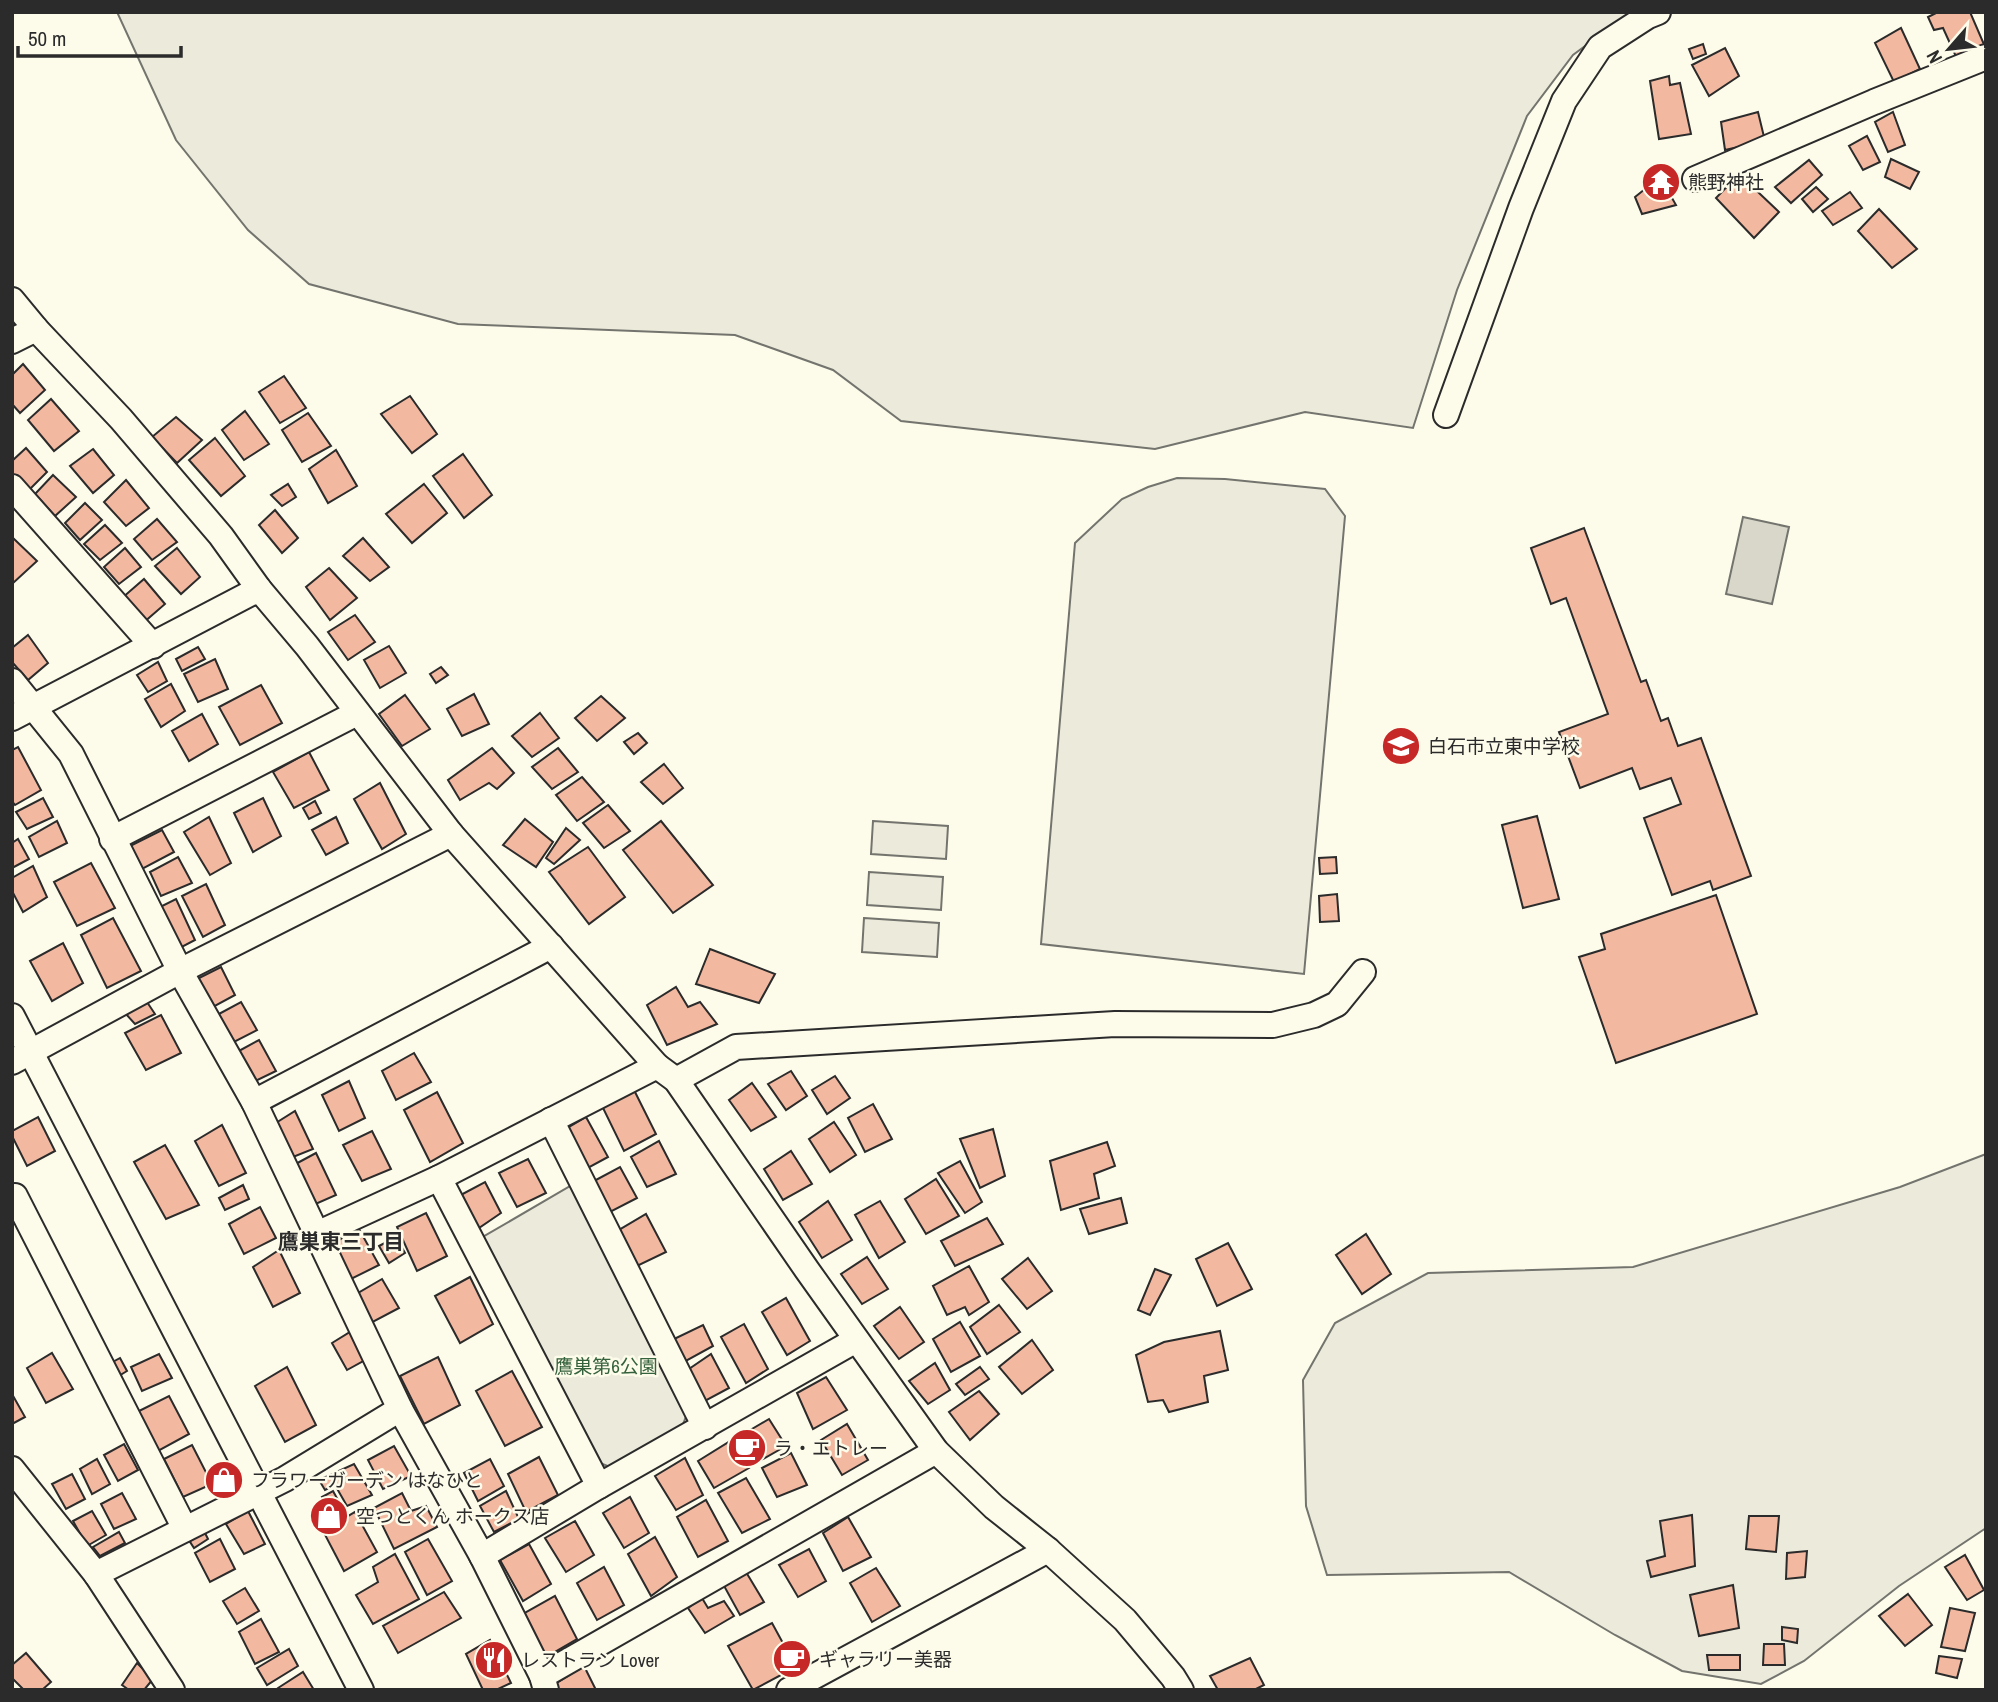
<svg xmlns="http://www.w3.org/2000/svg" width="1998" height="1702" font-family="'Archivo Narrow','Noto Sans JP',sans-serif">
	<rect width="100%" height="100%" fill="#fdfbea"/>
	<!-- green -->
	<g fill="#ecebdb" stroke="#74746e" stroke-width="2">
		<path d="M117,12h1514l-58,43 -46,61 -70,174 -44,138 -108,-16 -150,37 -254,-28 -68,-51 -98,-35 -277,-11 -149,-40 -61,-54 -72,-90z"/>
		<path d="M1177,478l48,1 100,10 20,27 -41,458 -263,-30 34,-401 47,-44 26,-12z"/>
		<path d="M873,821l75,5 -2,33 -75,-5z"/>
		<path d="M869,872l74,5 -2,33 -74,-5z"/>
		<path d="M864,918l75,5 -2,34 -75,-5z"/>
		<path d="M1986,1154v374l-87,58 -95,75 -43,23 -79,-13 -67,-36 -106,-63 -182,3 -21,-69 -3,-126 32,-57 93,-50 205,-6 267,-80z"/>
		<path d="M572,1185l116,226 -6,16 -67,42 -20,-8 -114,-223z"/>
	</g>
	<!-- water -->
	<path fill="#d8d7c9" stroke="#74746e" stroke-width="2" d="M1743,517l46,10 -17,77 -46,-10z"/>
	<!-- building -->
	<g fill="#f2b8a0" stroke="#2b2b2b" stroke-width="2">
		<path d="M1938,12h32l16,37 -28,12 -15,-33 -9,2 -6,-13z"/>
		<path d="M1901,28l19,41 -26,13 -19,-39z"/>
		<path d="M1703,44l3,10 -13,5 -4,-10z"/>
		<path d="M1725,48l14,28 -30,20 -17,-31z"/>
		<path d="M1669,76l1,9 10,-2 11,51 -32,5 -9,-58z"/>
		<path d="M1758,112l7,29 -40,9 -4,-28z"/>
		<path d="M1893,112l12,33 -17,7 -13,-30z"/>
		<path d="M1867,136l13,26 -17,8 -14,-24z"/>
		<path d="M1891,159l28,13 -9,17 -25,-12z"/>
		<path d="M1809,160l13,15 -31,28 -16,-16z"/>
		<path d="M1739,174l40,38 -25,26 -38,-40z"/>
		<path d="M1660,177l16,28 -34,9 -7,-17z"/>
		<path d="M1816,187l12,12 -15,13 -11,-13z"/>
		<path d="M1850,192l12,16 -29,17 -11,-14z"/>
		<path d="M1879,209l38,40 -25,19 -34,-37z"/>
		<path d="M23,364l22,26 -25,23 -8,-9v-29z"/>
		<path d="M284,376l22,32 -26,15 -21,-31z"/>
		<path d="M410,396l27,38 -25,19 -31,-39z"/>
		<path d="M51,399l28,32 -25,20 -26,-31z"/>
		<path d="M245,411l24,33 -25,16 -22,-30z"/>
		<path d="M308,413l23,33 -29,16 -20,-32z"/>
		<path d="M176,417l26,23 -25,23 -25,-26z"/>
		<path d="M215,438l30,38 -24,20 -32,-36z"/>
		<path d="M26,448l21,24 -19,19 -16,-18v-12z"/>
		<path d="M93,449l21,26 -21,18 -23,-27z"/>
		<path d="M336,450l21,36 -29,17 -19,-34z"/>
		<path d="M463,454l29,41 -28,23 -31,-42z"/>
		<path d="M53,475l23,22 -21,19 -20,-22z"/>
		<path d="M126,480l23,28 -23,18 -22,-24z"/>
		<path d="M288,484l8,13 -14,9 -11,-11z"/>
		<path d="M424,484l23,29 -35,30 -26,-29z"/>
		<path d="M85,503l17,17 -22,20 -15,-17z"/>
		<path d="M275,510l23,28 -16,15 -23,-28z"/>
		<path d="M157,519l20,23 -25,18 -18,-21z"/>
		<path d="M105,525l17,18 -22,17 -16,-16z"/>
		<path d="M1584,528l57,154 5,-2 15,41 7,-3 10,28 23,-8 50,138 -38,14 -3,-9 -38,14 -28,-77 37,-14 -10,-26 -31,11 -8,-21 -52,20 -21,-56 49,-18 -42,-116 -15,6 -20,-56z"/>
		<path d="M12,537l25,24 -25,23z"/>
		<path d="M363,538l26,29 -19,14 -27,-25z"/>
		<path d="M125,548l16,19 -22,17 -15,-17z"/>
		<path d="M177,548l23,29 -19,17 -26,-28z"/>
		<path d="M329,568l28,30 -27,22 -24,-33z"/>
		<path d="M144,579l21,25 -22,19 -21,-25z"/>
		<path d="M355,615l20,27 -27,18 -20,-28z"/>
		<path d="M28,635l20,28 -20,17 -16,-18v-14z"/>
		<path d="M389,646l17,27 -26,15 -16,-28z"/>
		<path d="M198,647l7,12 -23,12 -6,-12z"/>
		<path d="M215,659l13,30 -30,13 -14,-28z"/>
		<path d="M158,662l9,19 -19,11 -11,-17z"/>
		<path d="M441,667l7,8 -12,8 -6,-9z"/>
		<path d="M171,684l14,27 -24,16 -16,-28z"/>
		<path d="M261,685l21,38 -42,22 -21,-38z"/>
		<path d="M474,694l15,30 -27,12 -15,-27z"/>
		<path d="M405,695l25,34 -28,17 -23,-32z"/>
		<path d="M601,696l24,22 -28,23 -22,-23z"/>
		<path d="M540,713l19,25 -27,19 -20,-21z"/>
		<path d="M202,714l16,30 -29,17 -17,-30z"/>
		<path d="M638,733l9,10 -13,11 -10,-12z"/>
		<path d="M18,747l23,43 -26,15 -3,-4v-51z"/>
		<path d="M492,748l22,25 -17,16 -8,-6 -29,17 -12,-20z"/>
		<path d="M558,748l20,24 -26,17 -20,-22z"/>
		<path d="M309,752l20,38 -35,18 -21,-36z"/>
		<path d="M664,764l19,24 -20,16 -22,-22z"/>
		<path d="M582,777l22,25 -27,19 -21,-26z"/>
		<path d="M380,783l26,51 -24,15 -28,-50z"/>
		<path d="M43,798l10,19 -26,12 -11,-17z"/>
		<path d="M263,798l18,38 -28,16 -19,-39z"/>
		<path d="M315,801l6,12 -12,6 -6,-11z"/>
		<path d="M608,805l22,26 -26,17 -21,-25z"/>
		<path d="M1537,816l22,83 -36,9 -21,-83z"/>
		<path d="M209,817l22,46 -21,12 -26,-43z"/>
		<path d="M336,817l12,26 -22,12 -14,-25z"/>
		<path d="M525,819l28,23 -17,25 -33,-22z"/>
		<path d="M57,821l10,22 -28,14 -10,-20z"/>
		<path d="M661,821l52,64 -40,28 -50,-63z"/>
		<path d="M566,828l14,12 -26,24 -8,-6z"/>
		<path d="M162,830l12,22 -32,17 -12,-23z"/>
		<path d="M18,839l11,20 -17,9v-25z"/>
		<path d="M588,847l37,50 -36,27 -40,-52z"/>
		<path d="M178,857l14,26 -31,13 -11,-24z"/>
		<path d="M1336,857l1,16 -17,1 -1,-16z"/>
		<path d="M91,863l24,45 -38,18 -23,-44z"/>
		<path d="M33,866l14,31 -24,15 -11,-21v-13z"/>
		<path d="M206,884l19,41 -22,12 -21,-41z"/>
		<path d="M1337,894l2,27 -19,1 -1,-26z"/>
		<path d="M1716,895l41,119 -141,49 -37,-106 26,-8 -4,-15z"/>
		<path d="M176,899l19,41 -19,10 -20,-41z"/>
		<path d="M113,918l28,53 -34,17 -26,-53z"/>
		<path d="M63,943l20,40 -31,18 -22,-40z"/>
		<path d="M710,949l65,25 -16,29 -63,-19z"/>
		<path d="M221,967l14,28 -22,12 -16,-28z"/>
		<path d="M676,987l12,20 12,-5 17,22 -50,21 -20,-40z"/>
		<path d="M147,1002l8,12 -20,10 -10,-11z"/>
		<path d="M241,1002l16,28 -25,13 -15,-28z"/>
		<path d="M161,1015l20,38 -35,17 -21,-37z"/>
		<path d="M259,1040l17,31 -23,11 -16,-30z"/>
		<path d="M414,1053l17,29 -35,18 -14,-29z"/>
		<path d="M791,1071l16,25 -21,14 -18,-26z"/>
		<path d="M835,1076l15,22 -23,16 -15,-24z"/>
		<path d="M349,1081l16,37 -26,13 -17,-36z"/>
		<path d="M752,1083l24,34 -25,14 -22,-31z"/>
		<path d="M634,1090l22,44 -32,17 -21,-43z"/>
		<path d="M437,1092l26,51 -33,19 -26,-52z"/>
		<path d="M873,1104l19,35 -27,13 -17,-34z"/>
		<path d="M295,1111l18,38 -25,10 -17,-33z"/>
		<path d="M38,1117l17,34 -28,15 -15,-30v-5z"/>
		<path d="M586,1117l22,40 -22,12 -22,-39z"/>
		<path d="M834,1122l22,33 -26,17 -21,-33z"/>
		<path d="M222,1125l24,48 -27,13 -24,-45z"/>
		<path d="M993,1129l12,47 -25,12 -20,-49z"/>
		<path d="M372,1131l19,38 -29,12 -19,-36z"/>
		<path d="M659,1141l17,33 -29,13 -16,-30z"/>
		<path d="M1107,1142l8,24 -21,8 5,24 -38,12 -11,-49z"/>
		<path d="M165,1145l34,60 -33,14 -32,-57z"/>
		<path d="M791,1151l21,33 -29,16 -19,-31z"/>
		<path d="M316,1153l20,42 -25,11 -21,-39z"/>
		<path d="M528,1159l18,34 -29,14 -18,-34z"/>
		<path d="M960,1161l22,41 -17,11 -27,-40z"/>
		<path d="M620,1167l17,31 -27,14 -16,-31z"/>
		<path d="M936,1179l23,37 -33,18 -21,-35z"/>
		<path d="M485,1182l16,31 -25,17 -19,-33z"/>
		<path d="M243,1185l6,14 -24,11 -6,-12z"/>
		<path d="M1121,1198l6,25 -38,11 -9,-25z"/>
		<path d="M828,1201l24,39 -30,18 -23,-36z"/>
		<path d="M880,1201l25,41 -26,16 -24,-43z"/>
		<path d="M260,1207l16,31 -32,16 -15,-30z"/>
		<path d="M426,1213l21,43 -30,15 -20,-44z"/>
		<path d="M646,1214l20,38 -29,14 -18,-36z"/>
		<path d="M987,1218l16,26 -48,22 -14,-25z"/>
		<path d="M359,1229l20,36 -30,15 -18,-36z"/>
		<path d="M1366,1234l25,40 -29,20 -26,-39z"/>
		<path d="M396,1237l9,16 -16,10 -10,-17z"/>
		<path d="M1228,1243l24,46 -35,17 -21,-47z"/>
		<path d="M279,1250l21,43 -27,14 -20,-40z"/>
		<path d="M867,1257l21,32 -26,15 -21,-30z"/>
		<path d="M1028,1258l24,33 -25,18 -25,-30z"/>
		<path d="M969,1266l20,36 -20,13 -4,-8 -18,8 -14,-29z"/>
		<path d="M1155,1269l16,6 -21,40 -12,-5z"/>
		<path d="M470,1277l23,47 -33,19 -25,-47z"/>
		<path d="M382,1279l17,29 -32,17 -14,-29z"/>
		<path d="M786,1298l24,43 -23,14 -25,-43z"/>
		<path d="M999,1305l21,27 -33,22 -17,-27z"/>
		<path d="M900,1307l24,35 -25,17 -25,-33z"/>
		<path d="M960,1322l20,34 -29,16 -18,-33z"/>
		<path d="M744,1324l24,45 -22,14 -25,-46z"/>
		<path d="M703,1325l10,21 -29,16 -12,-22z"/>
		<path d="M1220,1331l8,39 -24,6 4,26 -39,10 -6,-12 -15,2 -12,-47 28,-13z"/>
		<path d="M350,1332l15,28 -18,10 -15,-27z"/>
		<path d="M1032,1340l21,30 -31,24 -23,-27z"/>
		<path d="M52,1353l21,36 -27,14 -19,-35z"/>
		<path d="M159,1354l13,24 -30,13 -11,-24z"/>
		<path d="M711,1354l18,34 -26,14 -17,-31z"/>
		<path d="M438,1357l22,48 -36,19 -24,-48z"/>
		<path d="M120,1358l7,13 -10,6 -6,-14z"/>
		<path d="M935,1363l15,27 -22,14 -19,-23z"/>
		<path d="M287,1367l29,58 -31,17 -30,-56z"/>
		<path d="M980,1367l9,12 -24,16 -9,-11z"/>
		<path d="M512,1371l30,56 -37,19 -29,-55z"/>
		<path d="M826,1377l21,33 -34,19 -16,-36z"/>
		<path d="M979,1391l20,23 -29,26 -21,-28z"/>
		<path d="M12,1394l13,23 -13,7z"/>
		<path d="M169,1396l20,38 -31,17 -21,-39z"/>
		<path d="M769,1419l17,27 -30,17 -16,-27z"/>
		<path d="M847,1424l21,36 -26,15 -21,-35z"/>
		<path d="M732,1440l17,28 -35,20 -16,-27z"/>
		<path d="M124,1444l14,26 -20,11 -14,-26z"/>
		<path d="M192,1445l20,39 -29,13 -19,-38z"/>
		<path d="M394,1446l17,30 -28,13 -15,-29z"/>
		<path d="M791,1453l16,32 -30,12 -15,-29z"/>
		<path d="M539,1457l19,38 -32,17 -18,-38z"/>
		<path d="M685,1458l18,37 -27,15 -21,-34z"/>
		<path d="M97,1459l13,25 -18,10 -12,-25z"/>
		<path d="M490,1459l14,27 -26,15 -14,-28z"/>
		<path d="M354,1464l18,31 -25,11 -12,-21 -10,5 -6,-10z"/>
		<path d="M72,1474l13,25 -19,10 -14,-25z"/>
		<path d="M746,1478l24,41 -28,14 -24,-40z"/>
		<path d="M333,1491l11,20 -11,6 -11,-20z"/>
		<path d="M506,1491l13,28 -25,13 -14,-26z"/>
		<path d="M122,1493l14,26 -22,10 -13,-25z"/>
		<path d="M402,1493l9,18 15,-5 11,21 -43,22 -20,-41z"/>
		<path d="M630,1497l19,36 -25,15 -21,-35z"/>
		<path d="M706,1500l22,41 -30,16 -21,-40z"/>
		<path d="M92,1511l14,24 -19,11 -14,-25z"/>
		<path d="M248,1511l17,33 -21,10 -18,-30z"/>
		<path d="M355,1512l22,40 -33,19 -21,-40z"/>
		<path d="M1692,1515l3,51 -44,11 -4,-16 18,-5 -5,-35z"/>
		<path d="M1749,1516h30l-3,36 -30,-3z"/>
		<path d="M848,1517l23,40 -28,14 -20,-38z"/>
		<path d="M575,1521l19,34 -28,17 -21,-34z"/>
		<path d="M201,1525l7,14 -14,9 -9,-14z"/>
		<path d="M119,1532l6,11 -25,13 -7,-9z"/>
		<path d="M655,1537l22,40 -26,19 -23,-42z"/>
		<path d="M220,1539l15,30 -25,13 -15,-29z"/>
		<path d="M428,1539l24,42 -25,14 -22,-43z"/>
		<path d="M529,1544l22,40 -28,17 -23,-41z"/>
		<path d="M809,1549l17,32 -28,16 -19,-32z"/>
		<path d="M1807,1551l-2,26 -19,2 1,-26z"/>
		<path d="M395,1554l24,45 -46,25 -17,-29 22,-13 -5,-15z"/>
		<path d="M1965,1555l19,35 -17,10 -22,-33z"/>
		<path d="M604,1567l20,38 -27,15 -20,-37z"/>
		<path d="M876,1568l24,38 -28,16 -22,-39z"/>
		<path d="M746,1572l18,30 -24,13 -17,-31z"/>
		<path d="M1733,1585l6,43 -40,8 -9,-41z"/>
		<path d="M245,1588l14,23 -22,13 -14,-23z"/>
		<path d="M444,1592l17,26 -63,35 -15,-27z"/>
		<path d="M1908,1594l24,31 -27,21 -26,-30z"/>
		<path d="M555,1596l22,43 -31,18 -23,-43z"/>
		<path d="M702,1598l6,10 16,-7 10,15 -29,17 -17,-25z"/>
		<path d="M1950,1608l25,5 -10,38 -24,-4z"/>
		<path d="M261,1619l18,33 -24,12 -16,-32z"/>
		<path d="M772,1623l24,44 -43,23 -25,-44z"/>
		<path d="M1782,1627l16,2 -1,14 -15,-3z"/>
		<path d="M490,1640l21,43 -15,7h-13l-17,-36z"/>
		<path d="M1764,1644h20l1,21h-22z"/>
		<path d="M289,1649l9,17 -31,19 -10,-17z"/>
		<path d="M26,1653l25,29 -9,8h-18l-12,-12v-13z"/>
		<path d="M1707,1655h33v15h-31z"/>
		<path d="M1939,1656l23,3 -5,19 -21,-5z"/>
		<path d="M1250,1658l14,27 -10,5h-36l-8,-14z"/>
		<path d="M137,1663l16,16 -9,11h-15l-7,-5z"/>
		<path d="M584,1666l12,24h-37l-4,-6z"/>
		<path d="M303,1672l11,18h-35l-1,-2z"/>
	</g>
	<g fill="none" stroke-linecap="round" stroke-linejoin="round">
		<!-- minor casing -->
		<g stroke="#2b2b2b" stroke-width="28">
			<g id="minor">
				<path d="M1695,179l179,-77 112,-45"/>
				<path d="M12,300l24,29 85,90 100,117 38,53 48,57 144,188 206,232 19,14 131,190 129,181 58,56 54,43 77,70 48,57 8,13"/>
				<path d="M12,341l24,-12"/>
				<path d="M1446,415l75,-207 43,-107 36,-54 48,-31 10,-4"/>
				<path d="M12,487l141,159"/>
				<path d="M12,681l59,73 109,217 74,131 146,307 82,147 60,120 4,14"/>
				<path d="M12,718l247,-129"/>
				<path d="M112,839l245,-126"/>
				<path d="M12,1016l349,674"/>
				<path d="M12,1062l168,-91 271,-137"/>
				<path d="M676,1080l60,-33 379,-23 158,1 41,-10 23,-11 26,-32"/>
				<path d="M254,1102l297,-156"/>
				<path d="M551,1120l154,307"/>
				<path d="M439,1178l160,308"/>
				<path d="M12,1198l3,-2 170,333"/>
				<path d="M317,1234l122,-56 218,-112"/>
				<path d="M12,1469l84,105 76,116"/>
				<path d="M482,1556l117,-70 257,-146"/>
				<path d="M96,1574l189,-95 115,-70"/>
				<path d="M542,1676l394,-225"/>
				<path d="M789,1690l259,-140"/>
			</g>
		</g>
		<!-- minor -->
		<use href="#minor" stroke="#fdfbea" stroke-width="24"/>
	</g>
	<!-- icons -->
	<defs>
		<g id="temple-disc" transform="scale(2.0125)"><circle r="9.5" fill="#c62828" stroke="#fdfbea"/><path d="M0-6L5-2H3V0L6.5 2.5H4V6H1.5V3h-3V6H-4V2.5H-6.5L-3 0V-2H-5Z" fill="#fff"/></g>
		<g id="school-disc" transform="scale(2.0125)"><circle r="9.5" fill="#c62828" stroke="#fdfbea"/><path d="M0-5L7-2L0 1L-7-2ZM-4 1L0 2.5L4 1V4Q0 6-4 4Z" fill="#fff"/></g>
		<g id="cafe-disc" transform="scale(2.0125)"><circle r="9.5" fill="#c62828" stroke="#fdfbea"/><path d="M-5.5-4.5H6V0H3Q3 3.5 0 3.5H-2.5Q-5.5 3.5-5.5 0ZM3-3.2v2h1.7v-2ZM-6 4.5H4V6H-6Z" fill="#fff"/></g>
		<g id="shop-disc" transform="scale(2.0125)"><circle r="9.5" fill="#c62828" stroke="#fdfbea"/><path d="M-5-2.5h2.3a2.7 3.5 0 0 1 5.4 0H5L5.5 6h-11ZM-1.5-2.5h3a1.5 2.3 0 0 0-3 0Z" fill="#fff"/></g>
		<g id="restaurant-disc" transform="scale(2.0125)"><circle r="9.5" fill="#c62828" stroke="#fdfbea"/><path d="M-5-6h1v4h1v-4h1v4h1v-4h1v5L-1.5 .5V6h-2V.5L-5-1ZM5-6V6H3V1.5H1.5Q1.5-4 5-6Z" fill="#fff"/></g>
	</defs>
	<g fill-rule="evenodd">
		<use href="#temple-disc" x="1661" y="182"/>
		<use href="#school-disc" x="1401" y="746"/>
		<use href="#cafe-disc" x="747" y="1448"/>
		<use href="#shop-disc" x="224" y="1480"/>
		<use href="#shop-disc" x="329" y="1516"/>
		<use href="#cafe-disc" x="792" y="1659"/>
		<use href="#restaurant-disc" x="494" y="1660"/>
	</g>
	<g text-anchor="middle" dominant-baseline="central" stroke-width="5" stroke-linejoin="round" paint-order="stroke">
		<!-- poi labels -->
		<g font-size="19" fill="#2b2b2b" stroke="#fdfbea" text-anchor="start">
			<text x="1688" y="182">熊野神社</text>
			<text x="1428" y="746">白石市立東中学校</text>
			<text x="774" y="1448">ラ・エトレー</text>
			<text x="251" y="1480">フラワーガーデン はなひと</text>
			<text x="356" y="1516">空つとくん ホークス店</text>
			<text x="819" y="1659">ギャラリー美器</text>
			<text x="521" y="1660">レストラン Lover</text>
		</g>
		<!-- park labels -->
		<g font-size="19" fill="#34623c" stroke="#fdfbea">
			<text x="606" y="1366">鷹巣第6公園</text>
		</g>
		<!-- neighbourhood labels -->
		<g font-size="21" font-weight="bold" fill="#2b2b2b" stroke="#fdfbea">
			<text x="341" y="1241">鷹巣東三丁目</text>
		</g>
	</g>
	<!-- border -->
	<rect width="1998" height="1702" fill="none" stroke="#2b2b2b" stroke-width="28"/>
	<!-- north arrow -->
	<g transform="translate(1949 49) rotate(242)" stroke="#fdfbea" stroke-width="5" paint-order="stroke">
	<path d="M0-5L12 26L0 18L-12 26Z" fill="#2b2b2b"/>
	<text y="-10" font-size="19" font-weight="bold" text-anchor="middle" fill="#2b2b2b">N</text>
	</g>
	<!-- scale -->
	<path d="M18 46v10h163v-10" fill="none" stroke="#2b2b2b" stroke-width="3.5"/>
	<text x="28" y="46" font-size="21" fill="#2b2b2b" stroke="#fdfbea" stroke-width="5" paint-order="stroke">50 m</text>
</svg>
